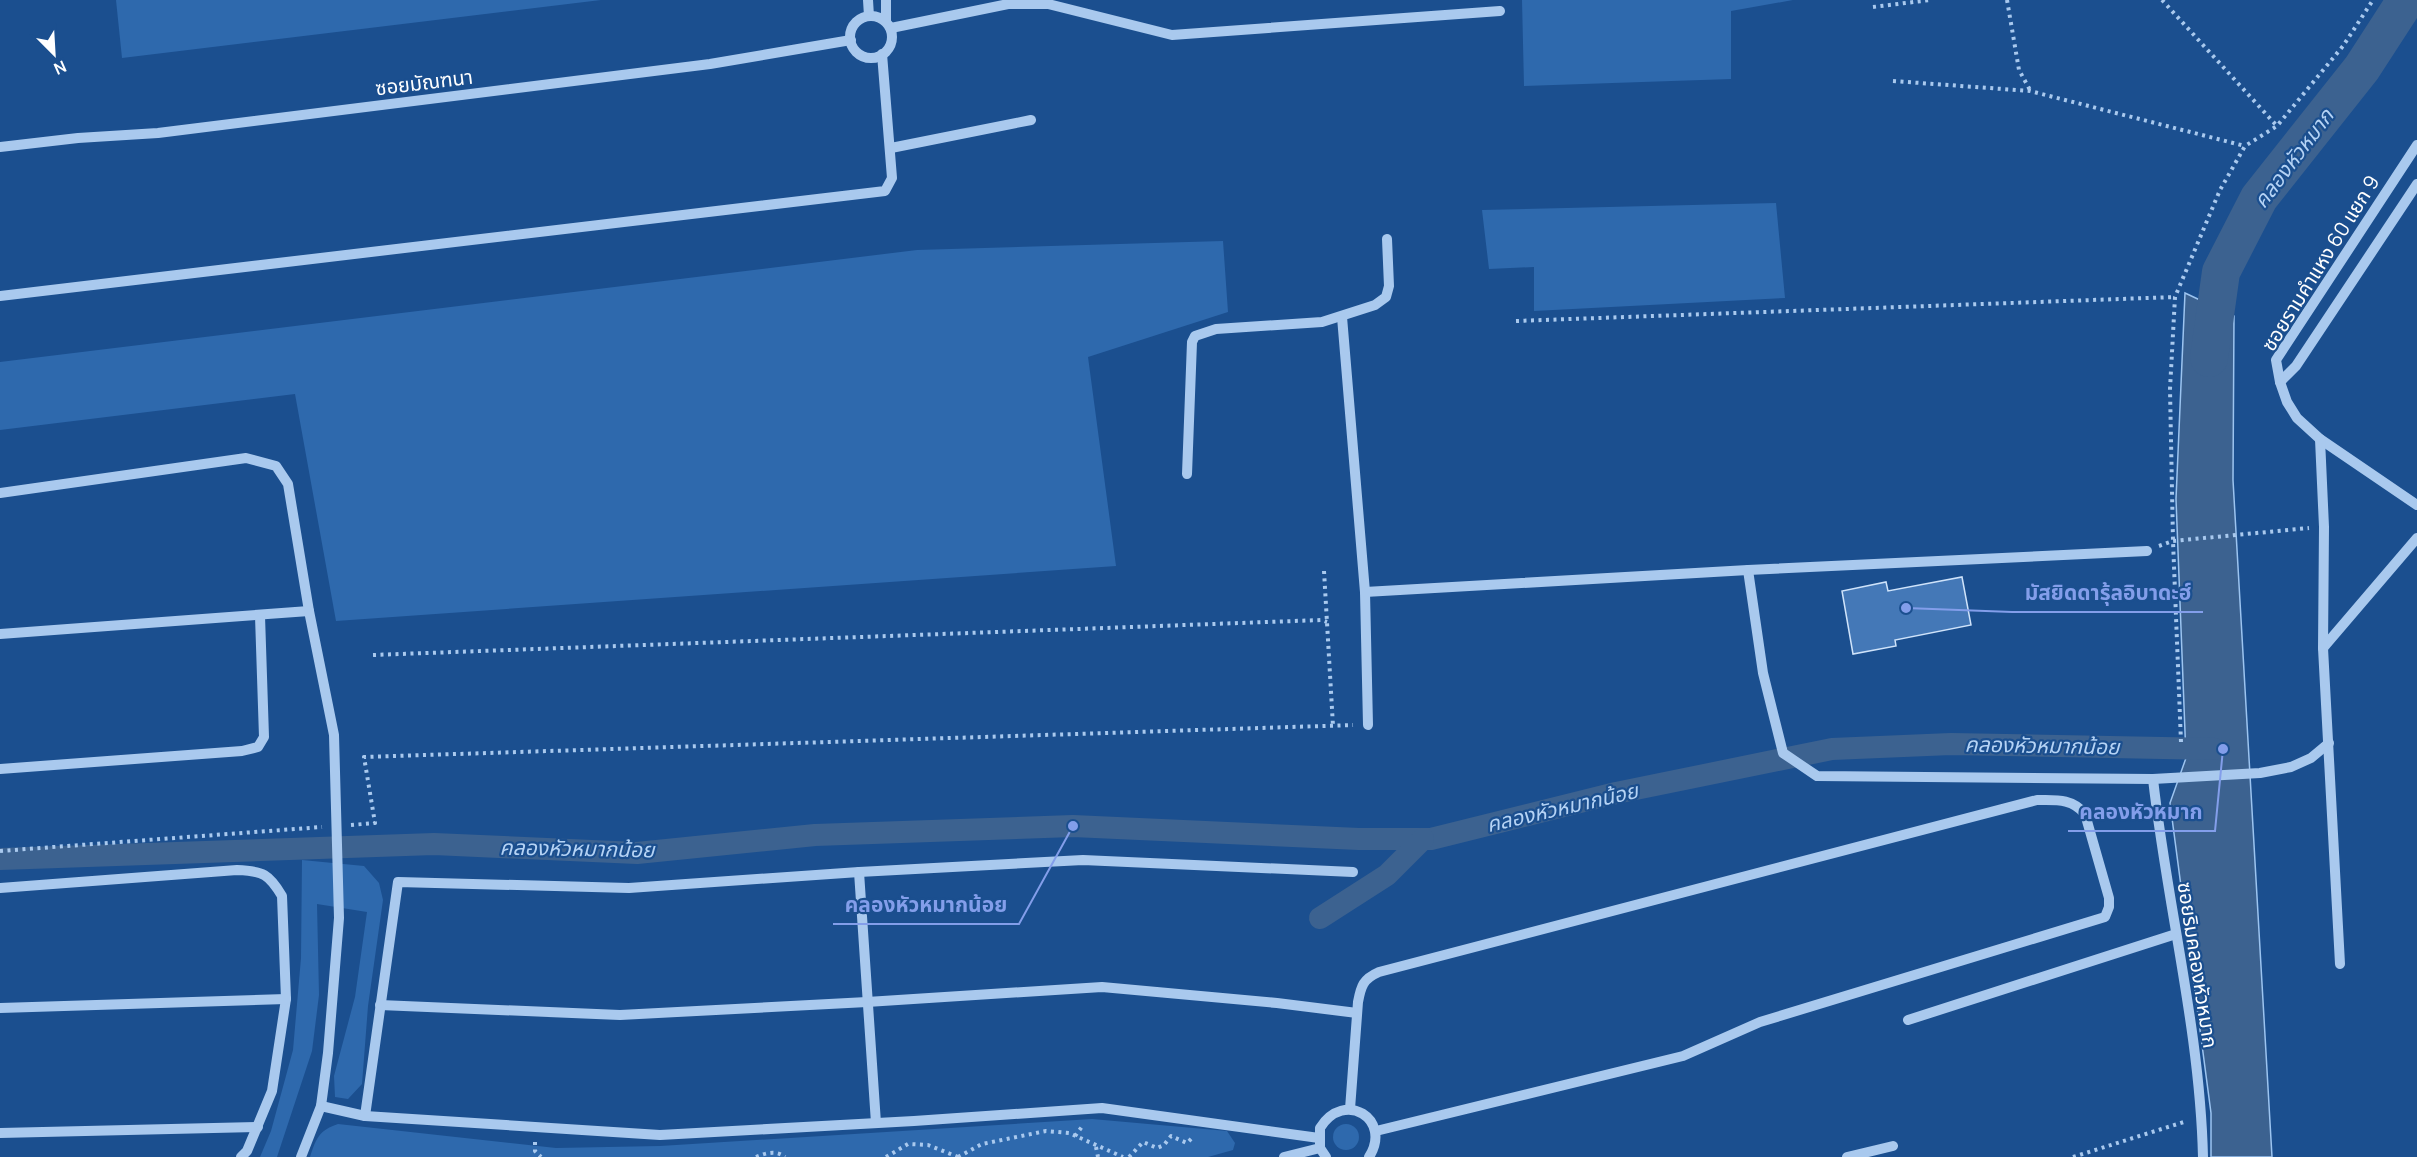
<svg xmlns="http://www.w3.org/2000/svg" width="2417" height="1157" font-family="Manrope,'Noto Sans Thai',sans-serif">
	<rect width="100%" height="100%" fill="#1b4f8f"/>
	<!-- green -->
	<g fill="#2e69ad">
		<path d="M116,0h485l-479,58z"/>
		<path d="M1522,0h271l-62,11v68l-207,7z"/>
		<path d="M1776,203l9,95 -251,13v-44l-45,2 -7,-59z"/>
		<path d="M1223,241l5,71 -140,45 28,209 -780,55 -41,-227 -295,36v-68l917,-112z"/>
		<path d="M302,860l62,6 15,17 4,17 -15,106 -6,78 -14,15 -13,-2 -1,-21 21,-79 12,-85 -50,-8 2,91 -7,56 -35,106h-17l11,-26 22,-81 8,-92z"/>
		<path d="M1092,1119l135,12 8,12 -2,7 -25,7h-898c6,-18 9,-27 28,-33l218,24 104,-2z"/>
		<circle cx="1346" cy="1137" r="13"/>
	</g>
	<!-- water -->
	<path fill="#3c6290" stroke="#9cc4f0" stroke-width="1.5" d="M2185,293l49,23 -1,164 39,677h-61v-44l-41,-310 16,-45 -10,-259z"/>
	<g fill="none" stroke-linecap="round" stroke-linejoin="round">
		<!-- canal -->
		<g stroke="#3c6290" stroke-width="22">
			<path d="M0,859l434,-15 203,9 178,-18 258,-9 286,13h72l185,-46 216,-44 119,-5 264,5"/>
			<path d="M1320,918l67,-43 36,-36"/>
		</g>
		<!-- river -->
		<path stroke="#3c6290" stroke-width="38" d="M2209,358l12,-86 38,-74 103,-130 44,-68"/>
	</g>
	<!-- building -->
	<path fill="#4478b7" stroke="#cfe3fa" stroke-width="1.5" d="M1962,577l9,48 -76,15 1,6 -43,8 -11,-63 44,-9 2,9z"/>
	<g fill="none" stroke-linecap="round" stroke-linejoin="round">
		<!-- path -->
		<g stroke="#a9c9ee" stroke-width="4" stroke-dasharray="3 4.5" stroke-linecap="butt">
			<path d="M2007,0l12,70 11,20"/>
			<path d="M2162,0l115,126"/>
			<path d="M1873,7l57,-7"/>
			<path d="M1893,81l137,10 215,55"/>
			<path d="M1516,321l659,-24"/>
			<path d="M2159,546l14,-5 136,-13"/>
			<path d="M1324,571l9,155"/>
			<path d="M373,655l948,-35 6,2"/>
			<path d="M2181,742l-8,-201 -3,-152 5,-92 45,-107 25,-44 32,-20 66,-80 30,-46"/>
			<path d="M351,825l24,-2 -11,-66 989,-32"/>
			<path d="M0,851l322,-24"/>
			<path d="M1075,1136l9,-12"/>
			<path d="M535,1142v9l6,6"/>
			<path d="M1096,1147l2,10"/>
			<path d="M756,1157c10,-4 20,-7 29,0"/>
			<path d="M886,1157l22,-13 20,1 30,12"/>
			<path d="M958,1157l24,-13 64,-13 23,2 54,24"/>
			<path d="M1129,1157l14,-15 14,6 7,-3 7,-9 16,7 7,-7"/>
			<path d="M2073,1157l114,-36"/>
		</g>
		<!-- minor -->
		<g stroke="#a9c9ee" stroke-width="10">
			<path d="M868,0l1,16"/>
			<circle cx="871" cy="37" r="21"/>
			<path d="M886,21v-21"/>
			<path d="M891,28l117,-24h40l124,31 328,-24"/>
			<path d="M2417,145l-141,215 4,22 7,20 10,16 23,21 97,66"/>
			<path d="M0,147l78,-9 80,-5 552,-69 141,-24"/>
			<path d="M891,148l140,-28"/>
			<path d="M0,296l885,-105 7,-13 -10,-124"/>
			<path d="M1342,317l23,275 3,133"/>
			<path d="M2280,382l16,-16 121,-182"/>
			<path d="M2320,439l4,88 -1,121 17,316"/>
			<path d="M1187,474l5,-132 3,-6 21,-7 106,-7 53,-17 11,-8 3,-11 -2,-47"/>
			<path d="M0,493l246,-35 30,8 12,18 21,127 25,124 5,183 -11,135 -7,53 -20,51"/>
			<path d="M1748,570l15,103 20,80 34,23 336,3 107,-6 31,-6 20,-9 18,-15"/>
			<path d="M1365,592l383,-22 399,-19"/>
			<path d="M0,634l309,-23"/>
			<path d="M2323,648l94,-110"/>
			<path d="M0,769l242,-18 16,-4 6,-10 -4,-121"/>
			<path d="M2153,779c14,126 47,251 50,378"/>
			<path d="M859,872l17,251"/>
			<path d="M0,888l237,-18c26,1 32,4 45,26l4,103 -14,92 -25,60 -6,6"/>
			<path d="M380,1005l240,10 247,-13 235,-15 175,16 80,10"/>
			<path d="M0,1008l286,-9"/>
			<path d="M1908,1020l268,-86"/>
			<path d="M321,1106l44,10 295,19 254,-14 188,-13 217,30"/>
			<path d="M1350,1109l8,-107c3,-16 5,-23 21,-30l658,-172c19,0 35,-2 48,14l24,84v9l-4,10 -345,105 -77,34 -307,75"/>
			<path d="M365,1116l33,-234 231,6 230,-16 224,-12 270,12"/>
			<path d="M0,1133l258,-6"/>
			<path d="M1284,1157l36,-9"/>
			<path d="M1326,1157l-6,-9v-20c24,-39 73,-9 49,29"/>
			<path d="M1847,1157l46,-11"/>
		</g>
	</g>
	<g text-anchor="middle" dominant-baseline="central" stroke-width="4.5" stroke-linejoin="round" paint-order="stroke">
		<!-- street labels -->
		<g font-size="20" fill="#fff" stroke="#1b4f8f">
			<text transform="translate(424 82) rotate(-7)">ซอยมัณฑนา</text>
			<text transform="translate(2320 263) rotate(-58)">ซอยรามคำแหง 60 แยก 9</text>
			<text transform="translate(2198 965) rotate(81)">ซอยริมคลองหัวหมาก</text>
		</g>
		<!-- water labels -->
		<g font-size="21" font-style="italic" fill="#b5d3f5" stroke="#1b4f8f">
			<text transform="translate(2293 158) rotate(-53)">คลองหัวหมาก</text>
			<text transform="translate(2042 745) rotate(1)">คลองหัวหมากน้อย</text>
			<text transform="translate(1562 807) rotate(-13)">คลองหัวหมากน้อย</text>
			<text transform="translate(577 848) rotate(1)">คลองหัวหมากน้อย</text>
		</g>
	</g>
	<!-- callouts -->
	<path fill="none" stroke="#839eea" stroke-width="2" d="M1906 608L2012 612H2203M2223 749L2215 831H2068M1073 826L1019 924H833"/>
	<g fill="#839eea" stroke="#1b4f8f" stroke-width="2">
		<circle cx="1906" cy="608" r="6"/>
		<circle cx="2223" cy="749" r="6"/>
		<circle cx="1073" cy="826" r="6"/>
	</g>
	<g font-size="21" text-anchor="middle" font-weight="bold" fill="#839eea" stroke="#1b4f8f" stroke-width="4.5" stroke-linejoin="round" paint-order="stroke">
		<text x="2108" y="600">มัสยิดดารุ้ลอิบาดะฮ์</text>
		<text x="2141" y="819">คลองหัวหมาก</text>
		<text x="926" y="912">คลองหัวหมากน้อย</text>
	</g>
	<!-- north arrow -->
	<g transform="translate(54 54) rotate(156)" stroke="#1b4f8f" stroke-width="4.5" paint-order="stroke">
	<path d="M0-4.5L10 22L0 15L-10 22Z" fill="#ffffff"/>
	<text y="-9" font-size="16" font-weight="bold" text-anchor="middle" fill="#ffffff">N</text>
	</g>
</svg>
